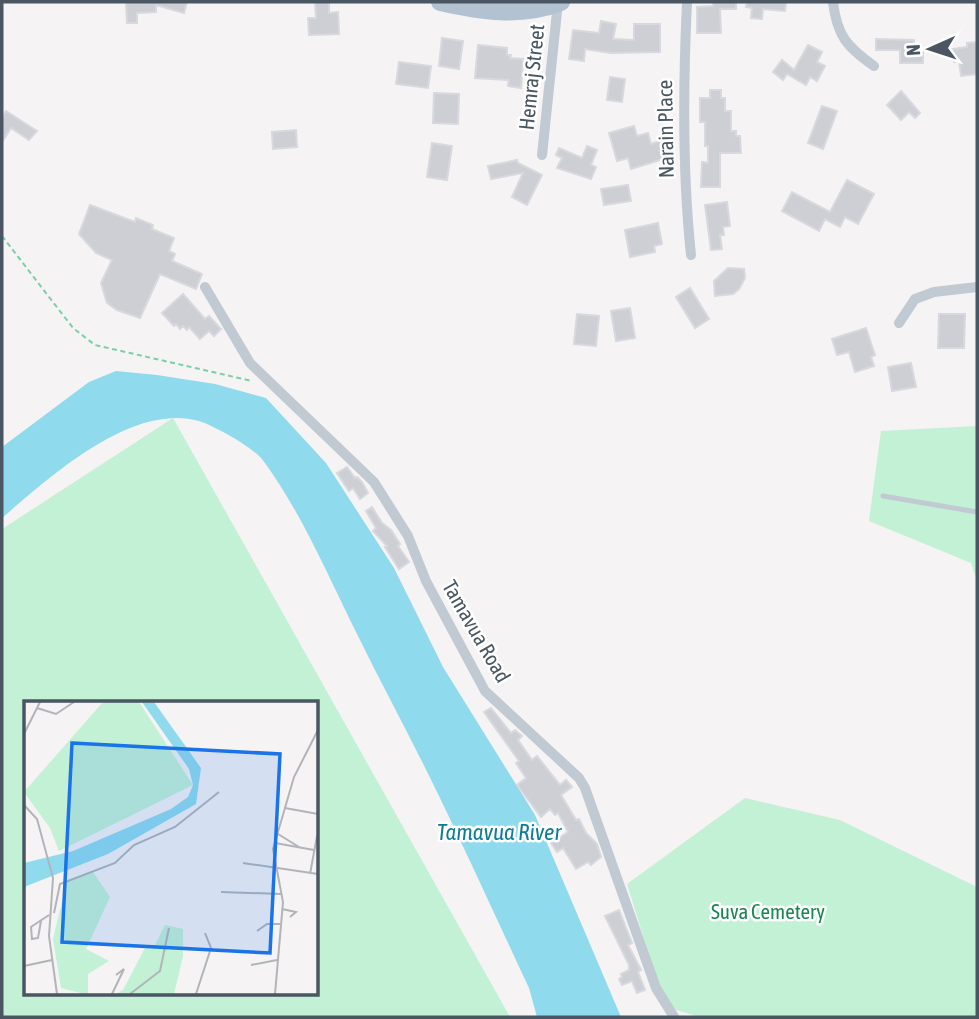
<svg xmlns="http://www.w3.org/2000/svg" width="979" height="1019" font-family="'Asap Condensed',sans-serif">
	<rect width="100%" height="100%" fill="#f5f3f3"/>
	<!-- green -->
	<g fill="#c3f1d5" fill-rule="evenodd">
		<path d="M173,418l337,599h-508v-488zM26,702h291v291h-291z"/>
		<path d="M977,426v155l-6,-18 -102,-42 12,-90z"/>
		<path d="M745,798l95,22 137,67v130h-277l-27,-8 -14,-22 -32,-103z"/>
	</g>
	<!-- water -->
	<path fill="#90daee" d="M116,371l41,4 58,9 51,14 60,65 68,105 49,99 92,148 86,202h-84l-8,-29c-30,-64 -59,-128 -90,-192 -26,-54 -55,-107 -81,-160 -30,-60 -56,-123 -96,-177 -10,-12 -47,-33 -63,-38 -68,-19 -150,57 -197,97v-71l87,-65z"/>
	<!-- building -->
	<g fill="#cdcfd5" stroke="#d7d9de" stroke-width="2">
		<path d="M126,2h61l-3,11 -28,-8v7l-19,1v10h-10z"/>
		<path d="M315,2h14v11l9,-1 1,22 -30,1 -1,-17h8z"/>
		<path d="M713,2h23v7h-16l1,24h-24v-26l16,-1z"/>
		<path d="M747,2h39l-1,9 -22,-2 -1,10 -11,-1 1,-10 -6,-1z"/>
		<path d="M601,21l15,3 -3,15 21,1v-16h26v28l-49,1 -26,-4 -1,12 -15,-2 4,-29 26,3z"/>
		<path d="M442,38l21,3 -4,28 -20,-3z"/>
		<path d="M876,39l38,1v12h9v11h-23v-13h-24z"/>
		<path d="M977,42v32l-16,2 -2,-15 -5,1 -2,-13 15,-2v-4z"/>
		<path d="M478,45l29,3v7h4l-1,3 13,1 -2,29 -13,-2 1,-6 -34,-2z"/>
		<path d="M808,45l14,7 -5,10 8,4 -8,15 -7,-4 -4,8 -19,-11 -4,6 -10,-8 9,-12 12,10z"/>
		<path d="M399,62l32,4 -3,22 -32,-4z"/>
		<path d="M610,77l15,2 -3,23 -15,-2z"/>
		<path d="M710,90h11v8h4v13h6v20h5v5h4l1,17h-21v34h-19l1,-25 6,1v-17h-3v-24h-5v-24h10z"/>
		<path d="M901,91l19,22 -5,5 -6,-6 -8,8 -14,-15z"/>
		<path d="M434,93l25,1 -1,30 -25,-1z"/>
		<path d="M822,106l15,5 -14,38 -15,-6z"/>
		<path d="M6,111l31,20 -8,9 -18,-12 -9,14v-24z"/>
		<path d="M634,126l3,10 11,-3 3,11 17,-6 5,18 -42,13 -3,-11 -11,3 -8,-28z"/>
		<path d="M296,130l1,17 -24,2 -1,-17z"/>
		<path d="M432,143l20,3 -5,34 -20,-3z"/>
		<path d="M587,146l10,4 -6,15 5,2 -5,12 -34,-11 5,-10 -6,-3 3,-7 23,10z"/>
		<path d="M517,160l1,3 24,12 -15,30 -15,-8 11,-24 -32,6 -3,-13z"/>
		<path d="M847,180l27,14 -16,30 -13,-7 -5,10 -15,-8 -6,12 -37,-20 10,-19 38,20z"/>
		<path d="M628,185l3,16 -27,4 -3,-16z"/>
		<path d="M727,202l3,24 -7,1 1,8h-4l2,14 -11,1 -6,-45z"/>
		<path d="M90,205l45,17 1,-4 17,7 -1,4 22,9 -5,13 6,3 -3,7 30,13 -6,15 -36,-15 -20,44 -23,-8 -10,-7 -6,-20 11,-23 -16,-7 -17,-19z"/>
		<path d="M658,223l4,21 -8,2 1,6 -25,5 -5,-27z"/>
		<path d="M728,268l16,1 1,9 -6,11 -6,5 -18,2 -1,-15z"/>
		<path d="M690,288l19,31 -14,9 -19,-31z"/>
		<path d="M183,294l22,25 4,-3 12,13 -7,7 -5,-5 -9,8 -11,-12 -2,3 -4,-4 -3,3 -4,-5 -2,2 -12,-13z"/>
		<path d="M630,308l5,30 -19,3 -5,-30z"/>
		<path d="M577,314l22,2 -3,30 -22,-2z"/>
		<path d="M939,314h26l-1,34h-26z"/>
		<path d="M866,328l9,27 -4,2 3,9 -19,6 -6,-20 -12,3 -5,-16z"/>
		<path d="M911,363l5,24 -24,4 -4,-24z"/>
		<path d="M347,467l8,11 2,-1 5,5 6,11 -8,6 -7,-11 -4,3 -12,-18z"/>
		<path d="M372,507l10,16 9,7 9,14 -2,2 11,16 -10,7 -14,-22 2,-1 -14,-15 3,-3 -10,-17z"/>
		<path d="M491,708l20,25 4,-3 7,6 -4,4 14,20 5,-4 23,29 6,-5 6,7 -11,8 15,25 3,-1 7,14 11,11 4,13 -10,8 -3,-3 -12,7 -13,-21 -6,4 -6,-9 17,-11 -10,-19 -3,2 -5,-6 -9,8 -24,-32 9,-7 -10,-15 3,-2 -35,-49z"/>
		<path d="M619,910l13,33 -4,2 13,25 -3,2 7,18 -8,3 -5,-12 -10,4 -3,-6 3,-2 -1,-3 8,-4v-5l-24,-49z"/>
	</g>
	<g fill="none" stroke-linecap="round" stroke-linejoin="round">
		<!-- path -->
		<path stroke="#7ad0a6" stroke-width="2" stroke-dasharray="5 3.5" stroke-linecap="butt" d="M2,236l71,92 22,17 157,36"/>
		<!-- lane -->
		<path stroke="#c1cad2" stroke-width="5" d="M883,496l94,16"/>
		<!-- street -->
		<g stroke="#c1cad2" stroke-width="10">
			<path d="M687,2c-4,84 -5,169 4,253"/>
			<path d="M833,2c4,34 14,45 41,64"/>
			<path d="M542,155l16,-153"/>
			<path d="M205,287l45,76 124,119 34,54 18,45 59,110 94,87 6,10 71,200 18,29"/>
			<path d="M899,323l16,-24 19,-7 43,-5"/>
		</g>
		<!-- primary -->
		<path stroke="#b3c2d1" stroke-width="18" d="M440,2c40,9 81,16 121,0"/>
	</g>
	<g text-anchor="middle" dominant-baseline="central" stroke-width="5" stroke-linejoin="round" paint-order="stroke">
		<!-- street labels -->
		<g font-size="21" fill="#4a5661" stroke="#fff">
			<text transform="translate(531 77) rotate(-84)">Hemraj Street</text>
			<text transform="translate(665 129) rotate(-91)">Narain Place</text>
			<text transform="translate(477 631) rotate(60)">Tamavua Road</text>
		</g>
		<!-- park labels -->
		<g font-size="21" fill="#17864f" stroke="#fff">
			<text x="768" y="911">Suva Cemetery</text>
		</g>
		<!-- water labels -->
		<g font-size="23" font-style="italic" fill="#0c7c9b" stroke="#fff">
			<text x="499" y="832">Tamavua River</text>
		</g>
	</g>
	<!-- overview -->
	<g transform="translate(24 701)">
		<rect width="294" height="294" fill="#f5f3f3"/>
		<path d="M79,1h36l54,83 -134,66 -9,-23 -26,-36zM69,171l17,25 -24,52 23,12 -21,13v20h-4l-23,-6 -8,-49 14,-59zM141,224l18,4v27l-9,38h-58l7,-4 22,-42 10,-3z" fill="#c3f1d5"/>
		<path d="M118,1h12l47,66 -5,36 -88,50 -84,33v-24l49,-12 98,-42 17,-12 5,-12 -4,-16z" fill="#90daee"/>
		<path fill="none" stroke="#b1b4b9" stroke-width="2" d="M13,7l19,6 18,-12M0,33l16,-32M0,104l13,14 16,59 -4,58 8,58M261,107l33,6M254,133l21,13M251,142l39,7M219,162l75,11M286,173l7,-38M197,191l60,2M258,208l14,3 -6,5M30,212l6,-29 55,-21 19,-18 41,-18 44,-35M17,220l-3,17 -6,1 -1,-12 18,-12M233,230l10,-7h13M227,264l26,-5M0,265l28,-6M88,293l12,-25 -8,6M106,293l30,-23 9,-43M172,293l15,-46 -6,-15M251,293l8,-92 -10,-53 21,-72 24,-47"/>
		<path fill="#1a73e8" fill-opacity="0.15" stroke="#1a73e8" stroke-width="3.5" d="M48,42l208,11 -10,199 -208,-11z"/>
		<rect width="294" height="294" fill="none" stroke="#4a5661" stroke-width="3.5"/>
	</g>
	<!-- border -->
	<rect width="979" height="1019" fill="none" stroke="#4a5661" stroke-width="7"/>
	<!-- north arrow -->
	<g transform="translate(930 49) rotate(267)" stroke="#ffffff" stroke-width="5" paint-order="stroke">
	<path d="M0-5L12 26L0 18L-12 26Z" fill="#4a5661"/>
	<text y="-10" font-size="19" font-weight="bold" text-anchor="middle" fill="#4a5661">N</text>
	</g>
</svg>
